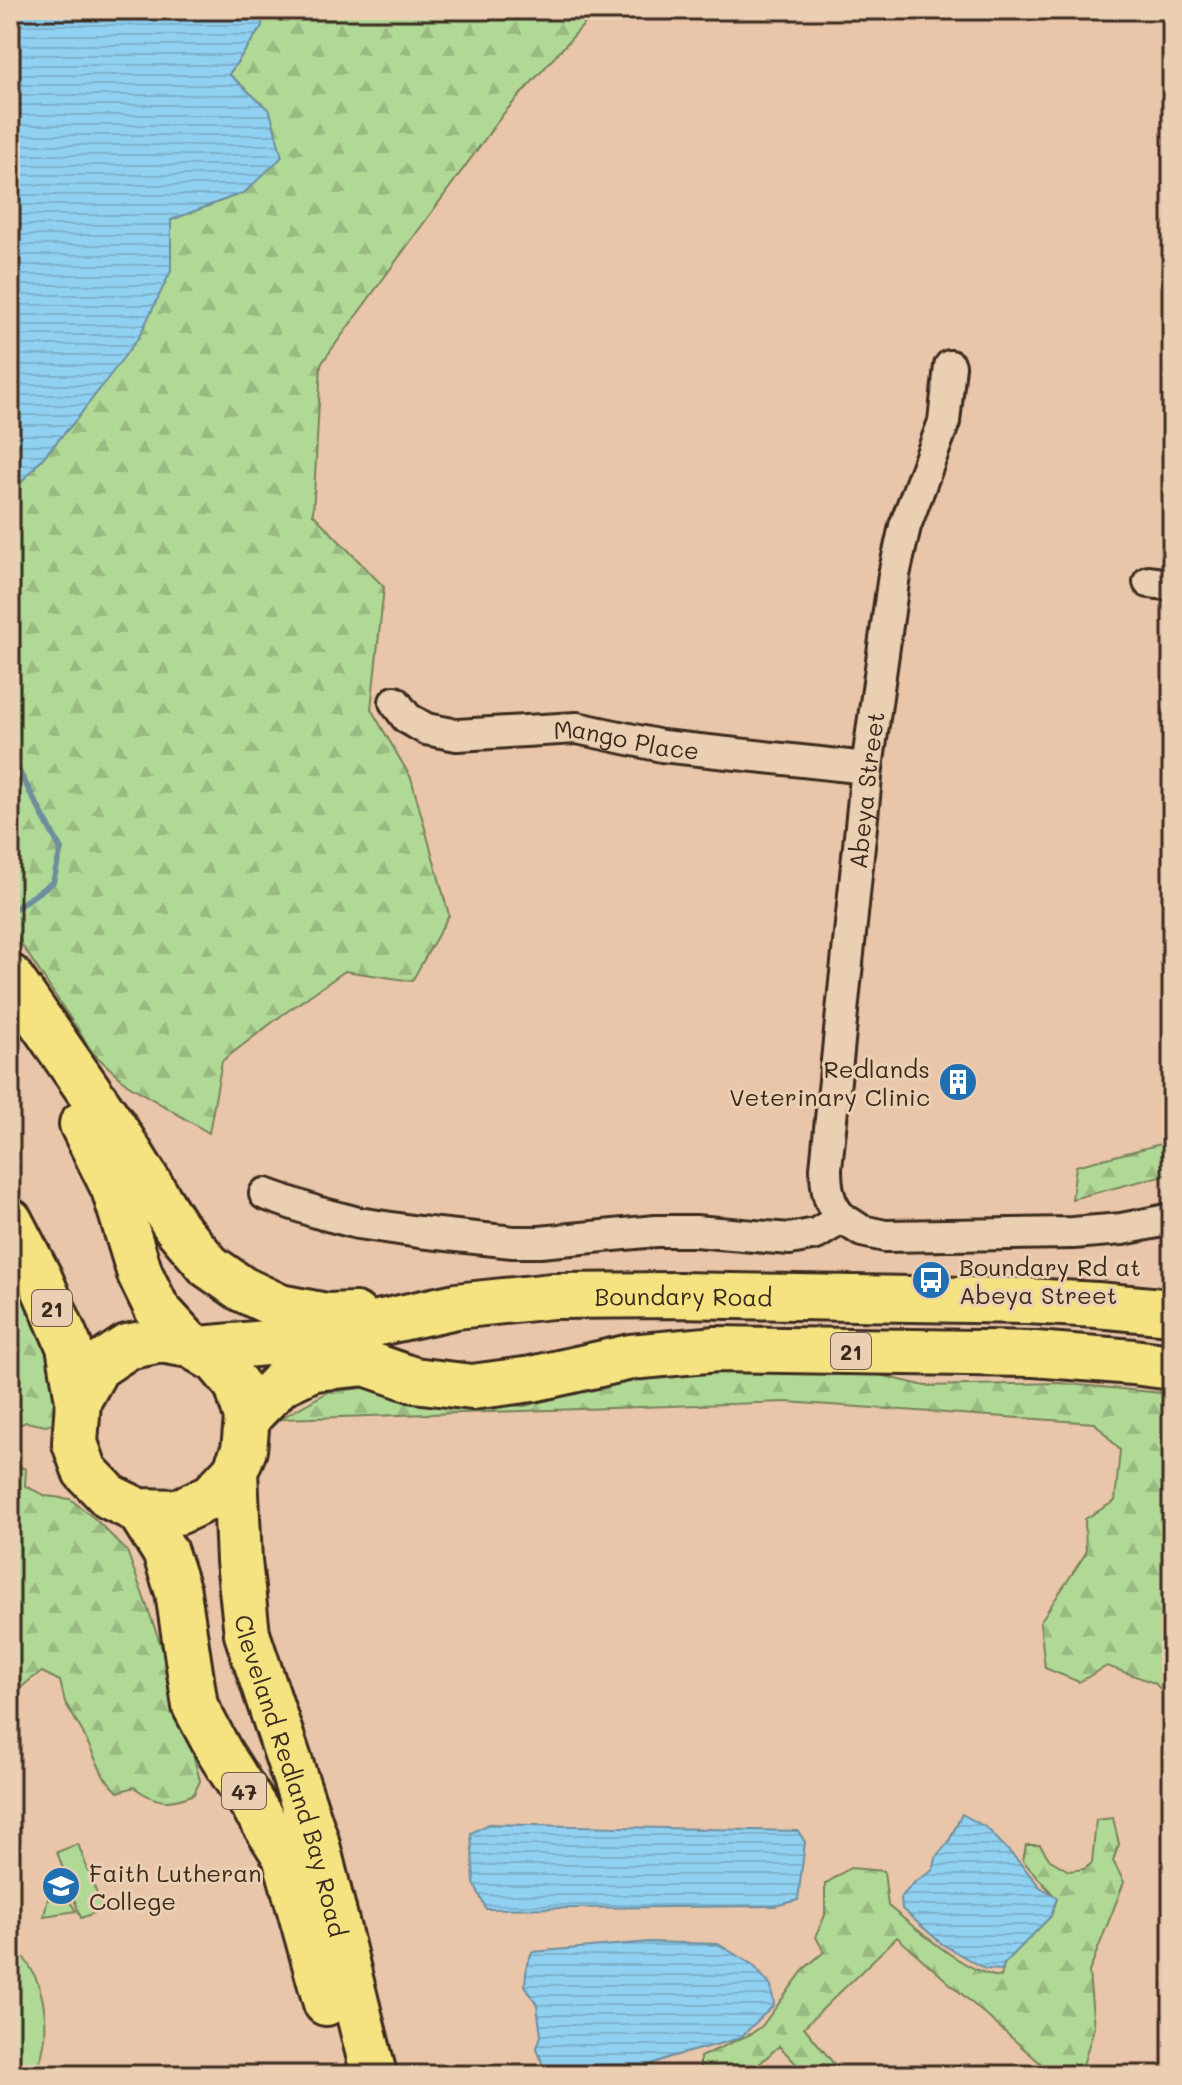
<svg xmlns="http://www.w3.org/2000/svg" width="1182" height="2085" font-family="Mali,sans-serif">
	<defs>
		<pattern id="forest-firs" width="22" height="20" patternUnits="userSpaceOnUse" patternTransform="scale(2)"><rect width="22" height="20" fill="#b1d996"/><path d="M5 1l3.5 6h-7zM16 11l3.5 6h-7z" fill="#99ba81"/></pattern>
		<pattern id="water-rules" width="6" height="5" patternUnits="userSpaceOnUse" patternTransform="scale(2)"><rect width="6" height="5" fill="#90d0f1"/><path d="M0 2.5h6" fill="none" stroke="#7db3ce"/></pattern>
	</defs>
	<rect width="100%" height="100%" fill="#e9c5aa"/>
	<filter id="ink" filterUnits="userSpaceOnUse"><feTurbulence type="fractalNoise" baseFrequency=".0125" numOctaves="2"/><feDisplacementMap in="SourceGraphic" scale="16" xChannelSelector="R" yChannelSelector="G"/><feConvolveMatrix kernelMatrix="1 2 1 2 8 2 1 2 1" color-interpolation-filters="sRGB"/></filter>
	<g filter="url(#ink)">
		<!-- forest -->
		<g fill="url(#forest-firs)" stroke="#76825a" stroke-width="2">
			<path d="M262,10h335l-93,103 -183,251 -8,150 71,73 -13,122 40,69 38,137 -37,66 -67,-10 -63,44 -60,46 -13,72 -82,-49 -34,-31 -71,-108 -12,-22v-428l66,-75 95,-149v-51l74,-28 25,-81 -41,-37 33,-48z"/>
			<path d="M1172,1141v32l-100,26 4,-33z"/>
			<path d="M10,1266l14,23 31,88 -1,46 -8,3 -20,-4 -16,6z"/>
			<path d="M851,1368l74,18 134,-3 113,11v309l-17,-20 -48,-17 -28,16 -34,-14 -5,-46 46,-69 -1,-34 30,-18 5,-51 -25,-27 -309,-21 -506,17 48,-27 43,-5 80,15 74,4 63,-18 74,-16z"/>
			<path d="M10,1463l16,6 -1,17 21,10 24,3 24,19 33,33 49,136 24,94 -6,13c-25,11 -39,9 -60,-7l-16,5 -14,-15 -22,-46 -17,-29 -5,-21 -18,-9 -11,7 -21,18z"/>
			<path d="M1113,1818l6,26 -6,17 11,21 -35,90 5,56 -14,47h-26l-157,-138 -93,90 39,48h-36l-28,-29 -32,29h-38l-9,-8v-10l51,-23 11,-8 43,-58 19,-16 -8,-15 9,-22v-31l25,-16 34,3 4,35c28,22 78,68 113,71l3,-13 47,-48 6,-17 -34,-38 3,-16h14l10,15 19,11 15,-2 8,-6 4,-43z"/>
		</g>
		<!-- pitch -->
		<g fill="#b1d996" stroke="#76825a" stroke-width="2">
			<path d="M78,1844l25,66 -22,8 -24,-66z"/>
			<path d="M53,1876l23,35 -32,5z"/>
			<path d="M10,1944c4,5 10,9 14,14 22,29 27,73 15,106l11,11h-40z"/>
		</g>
		<!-- water -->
		<g fill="url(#water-rules)" stroke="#6e8e9d" stroke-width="2">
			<path d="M10,10h252v16l-33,48 41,37 12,46 -37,35 -74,28v51l-32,66 -63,83 -66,75z"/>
			<path d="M962,1814l25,14 33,35 20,24 17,11 -6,18 -47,48 -2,6 -17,-1 -43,-25 -40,-35 -1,-12 14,-15 18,-12 4,-15 11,-12z"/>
			<path d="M488,1824l310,7 7,11 -7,58 -23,6 -289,3 -12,-26 -3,-50z"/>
			<path d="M650,1942l68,2 35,21 18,21 3,19 -33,32 -11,4 -60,16 -36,14 -13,-4 -33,8h-42l-9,-27 4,-12 -4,-31 -12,-20 2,-21 5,-12z"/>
		</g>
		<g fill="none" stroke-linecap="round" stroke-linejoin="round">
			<!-- stream -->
			<path stroke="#6e8e9d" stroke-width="6" d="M10,755l51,94 -8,33 -43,30"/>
			<!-- minor casing -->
			<g stroke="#3b2a1e" stroke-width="36">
				<g id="minor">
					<path d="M1149,582l23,3"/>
					<path id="s1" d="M395,702l12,16 19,11 31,6 120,-7 85,18 205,22"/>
					<path d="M265,1194l51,18 42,11 61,9 94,10h27l116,-11h39l95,8 26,-5 26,-16 20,13 23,5 188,-3 49,-4 50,-10"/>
					<path id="s2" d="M842,1218c-14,-13 -16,-32 -16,-50l41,-400 27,-193 11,-49 39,-104 6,-56"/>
				</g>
			</g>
			<!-- highway casing -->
			<g stroke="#3b2a1e" stroke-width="50">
				<g id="highway">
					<path d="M10,977l104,150 62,100 33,39 33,23 38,18 47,9 28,-1"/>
					<path d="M82,1124l32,65 26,85 17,35 33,36"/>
					<path d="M10,1221l29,56 30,69 9,55 -3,42 10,28 25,26 29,14 39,1 34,-16 23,-25 9,-21 3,-32 -10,-33 -20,-24 -27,-16 -29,-5 -34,7 -30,20 -19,34"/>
					<path id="s3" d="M200,1349l100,-9 156,-34 96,-10 125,-1 351,6 69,4 75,7"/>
					<path d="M247,1418l34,-35 32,-15 52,-5 49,17 58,7 60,-8 99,-22 86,-8 318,5 98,8 39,5"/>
					<path id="s4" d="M235,1471l4,90 8,73 69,207 58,234"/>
					<path d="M139,1511l26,41 13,40 17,114 25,47 65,103 41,147"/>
				</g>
			</g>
			<!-- minor -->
			<use href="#minor" stroke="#ebcfb2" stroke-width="30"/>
			<!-- highway -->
			<use href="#highway" stroke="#f5e382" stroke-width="44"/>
		</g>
	</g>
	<!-- icons -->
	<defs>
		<g id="building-disc" transform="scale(2)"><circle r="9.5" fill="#1f6fb2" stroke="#ebcfb2"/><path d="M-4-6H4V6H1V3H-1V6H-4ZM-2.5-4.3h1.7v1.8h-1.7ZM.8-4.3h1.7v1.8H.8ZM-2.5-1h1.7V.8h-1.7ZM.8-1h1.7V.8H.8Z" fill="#fff"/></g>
		<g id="bus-disc" transform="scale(2)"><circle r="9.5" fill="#1f6fb2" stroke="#ebcfb2"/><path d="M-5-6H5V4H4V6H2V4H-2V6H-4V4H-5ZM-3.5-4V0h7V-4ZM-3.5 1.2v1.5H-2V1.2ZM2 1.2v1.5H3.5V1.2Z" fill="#fff"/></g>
		<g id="school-disc" transform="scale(2)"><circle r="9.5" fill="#1f6fb2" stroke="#ebcfb2"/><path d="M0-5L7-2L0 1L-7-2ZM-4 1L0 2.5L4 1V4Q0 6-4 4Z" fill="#fff"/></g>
	</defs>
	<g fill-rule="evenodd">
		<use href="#building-disc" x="958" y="1082"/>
		<use href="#bus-disc" x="931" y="1280"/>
		<use href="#school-disc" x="61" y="1886"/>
	</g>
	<g text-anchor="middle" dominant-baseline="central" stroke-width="6" stroke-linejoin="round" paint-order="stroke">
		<!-- shield labels -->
		<g fill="#ebcfb2" stroke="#705c4a" stroke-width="2">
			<rect x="32" y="1290" width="40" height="36" rx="6"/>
			<rect x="831" y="1333" width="40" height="36" rx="6"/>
			<rect x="222" y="1773" width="44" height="36" rx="6"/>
		</g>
		<g font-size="22" font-weight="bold" fill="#3b2a1e">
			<text x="52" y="1308">21</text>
			<text x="851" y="1351">21</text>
			<text x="244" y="1791">47</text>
		</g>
		<!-- street labels -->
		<g font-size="24" fill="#3b2a1e" stroke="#ebcfb2">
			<text stroke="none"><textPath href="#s1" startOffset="244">Mango Place</textPath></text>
			<text stroke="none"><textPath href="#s2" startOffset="434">Abeya Street</textPath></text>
			<text stroke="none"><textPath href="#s3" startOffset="488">Boundary Road</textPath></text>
			<text stroke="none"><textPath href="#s4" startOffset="312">Cleveland Redland Bay Road</textPath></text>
		</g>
		<!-- poi labels -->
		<g font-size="24" fill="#3b2a1e" stroke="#ebcfb2" text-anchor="start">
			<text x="930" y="1068" text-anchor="end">Redlands<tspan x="930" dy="28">Veterinary Clinic</tspan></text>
			<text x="959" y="1266">Boundary Rd at<tspan x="959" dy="28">Abeya Street</tspan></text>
			<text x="89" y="1872">Faith Lutheran<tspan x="89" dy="28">College</tspan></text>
		</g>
	</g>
	<!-- margin -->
	<rect width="1182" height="2085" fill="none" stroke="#ebcfb2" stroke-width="40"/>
	<rect x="20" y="20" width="1142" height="2045" fill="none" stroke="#3b2a1e" stroke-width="3" filter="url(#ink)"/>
</svg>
